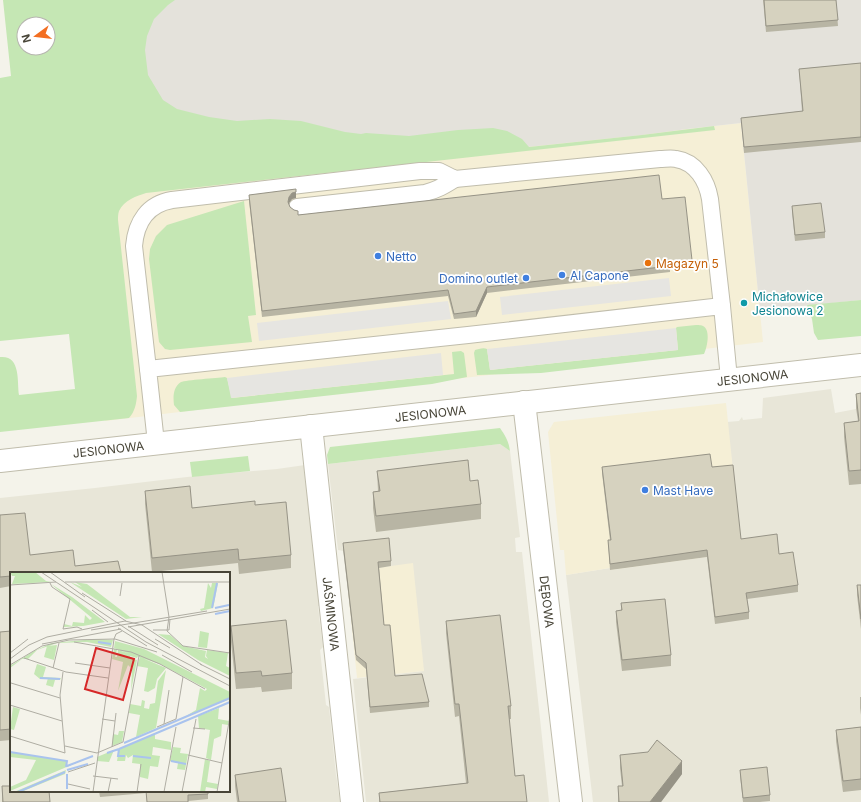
<svg xmlns="http://www.w3.org/2000/svg" width="861" height="802" font-family="Inter,sans-serif">
	<rect width="100%" height="100%" fill="#f4f3ea"/>
	<!-- residential -->
	<g fill="#e8e6d8" fill-rule="evenodd">
		<path d="M831,389l4,24 21,-4v-1l5,-1v395h-268l-27,-227 44,-7 1,2 96,-13 30,-49 -10,-86 12,-1 3,-4 1,3 19,-2 1,-20z"/>
		<path d="M500,444l10,7 10,86 -5,1 1,14h6l27,250h-183l-13,-123 71,-8 -32,-105 -48,-15 -6,-1 -10,-86z"/>
		<path d="M305,465l14,141h-1l2,18 3,23 -3,3 6,55 3,2 7,68 1,6 3,21h-340v-304l95,-10 92,-11 90,-8zM11,573h218v218h-218z"/>
	</g>
	<!-- commercial -->
	<g fill="#f5efd6">
		<path d="M741,123l22,219 -658,79 -22,-226z"/>
		<path d="M726,403l11,105 -30,49 -97,13v-2l-44,7 -2,-25h-4l-12,-118 6,-10z"/>
		<path d="M413,563l11,108 -67,7 -11,-106z"/>
	</g>
	<!-- industrial -->
	<path fill="#e4e2db" d="M63,0h798v300l-77,8 -24,4 -19,-189 -54,6 -45,6 -510,53z"/>
	<!-- green -->
	<g fill="#c5e7b4" fill-rule="evenodd">
		<path d="M3,0h172l-7,5 -14,14 -7,17 -2,14 3,25 15,25 14,9 32,8 28,4 33,-2 31,2 44,11 16,2 5,-1 43,3 49,-6 35,-2 14,3 15,8 7,8 113,-12 72,-9 1,4 -569,63c-9,3 -22,7 -27,18 -1,3 -1,6 -1,9l19,176c-1,9 -2,15 -8,22l-129,14v-75c21,-2 17,24 19,38l56,-6 -6,-55 -69,7v-263l11,-2zM24,24h24v24h-24z"/>
		<path d="M244,201l12,114 -8,1 4,26 -82,8 -5,-1 -6,-7 -10,-83 1,-10 6,-13 11,-11z"/>
		<path d="M861,300v36l-43,4 -4,-7 -2,-14 -5,-14z"/>
		<path d="M696,325c2,0 6,0 7,1 8,4 4,22 1,28l-163,19 -64,2 -3,-22 1,-3c3,-1 9,-3 12,-1l3,21 188,-20 -2,-22 1,-1z"/>
		<path d="M461,351l3,2 3,24 -35,7 -252,28 -6,-7c-1,-8 -1,-18 7,-23 5,-2 36,-4 44,-5l2,1 5,20 222,-24 -2,-22z"/>
		<path d="M500,428c5,7 9,14 10,23l-10,-7 -172,20 -1,-9 3,-8z"/>
		<path d="M248,456l2,15 -58,6 -2,-15z"/>
	</g>
	<!-- parking -->
	<g fill="#e6e5e1">
		<path d="M669,278l2,18 -169,19 -2,-18z"/>
		<path d="M448,301l3,18 -192,22 -2,-18z"/>
		<path d="M676,328l2,22 -188,20 -3,-21z"/>
		<path d="M441,353l2,22 -212,23 -4,-20z"/>
	</g>
	<g fill="none" stroke-linecap="round" stroke-linejoin="round">
		<!-- service casing -->
		<g stroke="#c0bdac" stroke-width="18">
			<g id="service">
				<path d="M297,207l128,-14c12,-3 19,-7 30,-14"/>
				<path d="M148,369l-14,-123c2,-24 14,-42 38,-46l248,-29h19l16,8 205,-20c5,0 11,-1 16,0 20,3 31,22 34,40l12,107"/>
				<path d="M156,443l-8,-74 320,-34 254,-29 7,73"/>
			</g>
		</g>
		<!-- minor casing -->
		<g stroke="#c0bdac" stroke-width="24">
			<g id="minor">
				<path id="s1" d="M524,402l47,400"/>
				<path id="s2" d="M311,426l41,376"/>
			</g>
		</g>
		<!-- tertiary casing -->
		<g stroke="#c0bdac" stroke-width="24">
			<g id="tertiary">
				<path id="s3" d="M0,461l861,-96"/>
			</g>
		</g>
		<!-- service -->
		<use href="#service" stroke="#fff" stroke-width="16"/>
		<!-- minor -->
		<use href="#minor" stroke="#fff" stroke-width="22"/>
		<!-- tertiary -->
		<use href="#tertiary" stroke="#fff" stroke-width="22"/>
	</g>
	<!-- wall -->
	<g fill="#b8b5a4">
		<path d="M763,0h73l2,26 -72,6z"/>
		<path d="M861,63v79l-117,11 -3,-35 61,-7 -3,-42z"/>
		<path d="M249,195l47,3 -4,1 -4,5 2,3 8,8 364,-16 30,61v6l-22,2v4l-183,21 -11,24 -22,2 -6,-23 -186,21 -13,-116z"/>
		<path d="M792,206l33,26v6l-30,3 -3,-29z"/>
		<path d="M861,393v91l-12,1 -5,-48v-14l14,-2 -2,-13v-14z"/>
		<path d="M602,467h110l29,72 38,15 19,31v7l-51,7 2,13v7l-34,5 -8,-67 -97,13 -2,-30h2l-8,-67z"/>
		<path d="M377,471l93,10 11,23v15l-105,13 -3,-24v-16l5,-1z"/>
		<path d="M145,491l47,17 63,-3 36,50v13l-52,6 -1,-11 -86,9 -7,-68z"/>
		<path d="M0,515l30,40 45,11 -64,7v13l-11,2z"/>
		<path d="M343,543l48,18v5l-12,2 5,57 11,51 34,26v5l-59,6 -4,-44 -10,-9 -13,-111z"/>
		<path d="M857,585h4v44l-4,-34z"/>
		<path d="M621,603l50,52v11l-49,5 -6,-49v-11l5,-1z"/>
		<path d="M446,621l65,85v13h-2l6,57 12,26h-148v-9l87,-10 -7,-67 -4,1 -9,-84z"/>
		<path d="M231,626l61,47v16l-30,3 -1,-5 -25,2 -5,-47z"/>
		<path d="M11,631v109l-11,1v-109z"/>
		<path d="M860,697h1v18l-1,-7z"/>
		<path d="M861,727v63l-18,2 -7,-51v-11z"/>
		<path d="M620,755l62,19 -21,28h-43v-16h4l-2,-18z"/>
		<path d="M740,770l30,25v6l-10,1h-17l-3,-26z"/>
		<path d="M235,775l51,27h-49l-2,-16z"/>
		<path d="M2,786l48,16h-48z"/>
		<path d="M99,791h109v8l-20,2v1h-41l-1,-9 -46,4z"/>
	</g>
	<!-- shaded-wall -->
	<g fill="#969386">
		<path d="M296,192v6l-4,1 -3,4 -1,5v-6l1,-5 3,-4z"/>
		<path d="M487,287v6l-11,24v-6z"/>
		<path d="M682,761v13l-21,28h-11z"/>
	</g>
	<!-- building -->
	<g fill="#d6d2bf" stroke="#969386">
		<path d="M764,0h72l2,20 -72,6z"/>
		<path d="M861,63v74l-117,10 -3,-29 62,-7 -4,-42z"/>
		<path d="M659,175l3,24 23,-2 7,63 -23,3 1,3 -183,21 -11,24 -22,3 -6,-24 -186,21 -13,-116 47,-6v3l-4,1 -3,4 -1,5 2,5 4,3 4,1v4z"/>
		<path d="M821,203l4,29 -30,3 -3,-29z"/>
		<path d="M861,393v77l-12,1 -5,-48 15,-2 -3,-27z"/>
		<path d="M710,454l2,13 21,-2 8,74 36,-5 2,20 14,-2 5,33 -52,8 3,19 -34,5 -8,-67 -97,14 -2,-24h3l-9,-73z"/>
		<path d="M468,460l2,21 8,-1 3,24 -105,12 -3,-24 7,-1 -3,-20z"/>
		<path d="M190,486l2,22 63,-7v4l31,-3 5,53 -52,5 -1,-11 -86,9 -7,-67z"/>
		<path d="M25,513l5,42 43,-5 2,16 43,-5 3,12h-110v3l-11,1v-62z"/>
		<path d="M389,538l2,23 -13,1 6,63h6l5,51 27,-2 7,28 -59,5 -4,-44 -10,-8 -13,-112z"/>
		<path d="M857,585h4v34z"/>
		<path d="M665,599l6,56 -49,5 -6,-49 6,-1 -1,-7z"/>
		<path d="M500,615l11,91h-3l7,70 9,-1 3,27h-147l-1,-9 89,-10 -9,-79h-4l-9,-83z"/>
		<path d="M286,620l6,53 -30,3 -1,-5 -25,2 -5,-47z"/>
		<path d="M11,631v98l-11,1v-98z"/>
		<path d="M861,727v52l-18,2 -7,-51z"/>
		<path d="M657,740l25,21 -32,41h-31l-1,-16h5l-3,-31 28,-3z"/>
		<path d="M767,767l3,28 -27,3 -3,-28z"/>
		<path d="M281,768l5,34h-47l-4,-27z"/>
		<path d="M2,786h9v5h38l1,11h-47z"/>
		<path d="M146,791h62v3l-20,1v7h-41z"/>
	</g>
	<!-- markers -->
	<g fill="#3f7fe0" stroke="#fff" stroke-width="1.5">
		<circle cx="378" cy="256" r="4"/>
		<circle cx="562" cy="275" r="4"/>
		<circle cx="526" cy="278" r="4"/>
		<circle cx="645" cy="490" r="4"/>
	</g>
	<circle fill="#e8710a" stroke="#fff" stroke-width="1.5" cx="648" cy="263" r="4"/>
	<circle fill="#0f9aa8" stroke="#fff" stroke-width="1.5" cx="744" cy="303" r="4"/>
	<g text-anchor="middle" dominant-baseline="central" stroke-width="3.5" stroke-linejoin="round" paint-order="stroke">
		<!-- shop labels -->
		<g font-size="12" fill="#366cbe" stroke="#fff" text-anchor="start">
			<text x="386" y="256">Netto</text>
			<text x="570" y="275">Al Capone</text>
			<text x="518" y="278" text-anchor="end">Domino outlet</text>
			<text x="653" y="490">Mast Have</text>
		</g>
		<!-- food labels -->
		<g font-size="12" fill="#c56008" stroke="#fff" text-anchor="start">
			<text x="656" y="263">Magazyn 5</text>
		</g>
		<!-- culture labels -->
		<g font-size="12" fill="#0d838f" stroke="#fff" text-anchor="start">
			<text x="752" y="296">Michałowice<tspan x="752" dy="14">Jesionowa 2</tspan></text>
		</g>
		<!-- street labels -->
		<g font-size="12" fill="#484538" stroke="#fff">
			<text stroke="none"><textPath href="#s3" startOffset="757">JESIONOWA</textPath></text>
			<text stroke="none"><textPath href="#s3" startOffset="433">JESIONOWA</textPath></text>
			<text stroke="none"><textPath href="#s3" startOffset="109">JESIONOWA</textPath></text>
			<text stroke="none"><textPath href="#s1" startOffset="201">DĘBOWA</textPath></text>
			<text stroke="none"><textPath href="#s2" startOffset="189">JAŚMINOWA</textPath></text>
		</g>
	</g>
	<!-- overview -->
	<g transform="translate(10 572)">
		<rect width="220" height="220" fill="#f4f3ea"/>
		<path d="M0,0h25l11,9 5,1 -39,2 3,-8h-3zM60,10l12,5 -7,-5 12,2 43,33h12l-16,2zM198,11l3,5 1,-5h6l-4,21 -1,4 -12,3 -1,-2 4,-1zM41,12l21,13 33,25 -22,4 -19,1v-3l8,2 1,-4 11,1 1,-8 -4,-4 9,9 2,-2zM190,59l9,2 -2,15 -9,-1zM148,62l12,1 13,11 23,5 -1,6 3,2 -2,-3 1,-6 21,3 -2,13 4,2v8l-32,-16zM85,67l18,1 -2,7 -24,-5 -30,1 -20,7 -9,9h-6l-12,9v-2l24,-15 18,-8zM105,69l29,8 86,43v7l-44,17 10,-6 4,-22 5,3 2,-2 -45,-24 -48,-17zM47,73l-3,15 -10,-3 3,-11zM104,77l3,1 -2,7h2l1,-7 20,6 -1,2 -7,-2v2l7,2 -6,31 1,-22 -4,-4 -10,26 5,-29 -11,-3zM130,85l26,11 -9,11 -2,9 -7,4 -4,-1 4,-23 -11,-2zM27,92l9,3 -3,10 18,1 -1,2h-5l-2,7 -7,-2 2,-7 -8,1 -6,-5zM156,98l-10,58 -20,9 4,-22 -11,-2 1,-9 11,2 1,-6 3,1 -1,7 5,1 1,-5 5,-1 3,-22zM3,135l7,2 -6,21 -4,-1zM209,136l-1,11 11,2 -1,4 -6,-1 -1,12 -7,3 -3,21 -5,-2 4,-28 -11,-2 -1,-12zM109,159h5l-2,11 -10,4 1,-12 5,1zM145,162v5l16,3v8l-18,-3 -1,8 8,1 -2,11 -8,-1 -2,13 -8,-2v-13l-8,-1 1,-8 -5,3 -2,-3 -1,6h-8l2,-12zM163,175l8,1 -1,5 8,1 -3,16 -8,-1 1,-6 -8,-2zM104,178l-5,12 -12,-1v-4zM0,180l57,9v5l28,-11 -85,36v-4l16,-7 10,-20 -26,-3zM195,187l5,2 -3,21 11,2 -1,5 -11,-2 -1,5h-5zM56,198l-1,4 -44,18h-7z" fill="#c5e7b4"/>
		<path fill="none" stroke="#a9c3ee" stroke-width="2" d="M202,36l5,-25M205,36l14,-3M205,42l15,-3M88,70l13,2M30,106l20,1M114,171l106,-45M109,177l111,-47M0,180l57,9 -1,6M97,181l12,-4 -1,7h7M123,184l18,2M161,189l15,3M57,194l26,-10M57,198l21,-6M57,202v15M8,220l47,-20"/>
		<path fill="none" stroke="#afada3" stroke-width="1" d="M31,0l105,70 84,44M40,0l35,25M152,0l7,45 -2,14M55,10h165M40,11l2,4 18,12 -7,30 14,-2 5,2M0,13l46,-3M72,21l44,28M110,24l2,-13M82,38l16,12M118,54l30,19M118,55l102,-18M108,56l29,18M81,58l116,-19M143,58h16l1,-11M157,59l16,15 47,7M145,67l15,9M64,70l57,10 29,12 45,25M32,72l79,-15M0,81l18,-14M152,83l30,17M14,86l42,14 42,6M0,87l19,-14 18,-8 78,-16 17,4 60,40M65,91l35,5M190,92l30,15M0,93l32,-19 27,-6 46,-1 42,13M43,96l6,-25M1,111l49,15M0,133l52,16M92,147l13,2M154,152l5,-34M147,155l19,-8 7,-42M183,156l12,1M0,164l55,17 -5,-58 3,-23M55,174l32,7M102,175l4,-34M87,181l26,-11 16,-86M178,183l34,8M58,200l27,-9M83,204l25,3M58,212l22,5M83,220l21,-153 2,-5 6,-3M98,220l3,-14M127,220l4,-28M154,220l12,-65M172,220l14,-73M207,220l13,-76"/>
		<path fill="#d62828" fill-opacity="0.15" stroke="#d62828" stroke-width="2" d="M86,76l38,11 -11,41 -38,-11z"/>
		<rect width="220" height="220" fill="none" stroke="#484538" stroke-width="2"/>
	</g>
	<!-- north arrow -->
	<g transform="translate(36 36) rotate(255)"><circle r="19" fill="#ffffff" stroke="#b6b5af"/>
	<path d="M0-3L7 15L0 10L-7 15Z" fill="#f36f22"/>
	<text y="-6" font-size="11" font-weight="bold" text-anchor="middle" fill="#484538">N</text>
	</g>
</svg>
